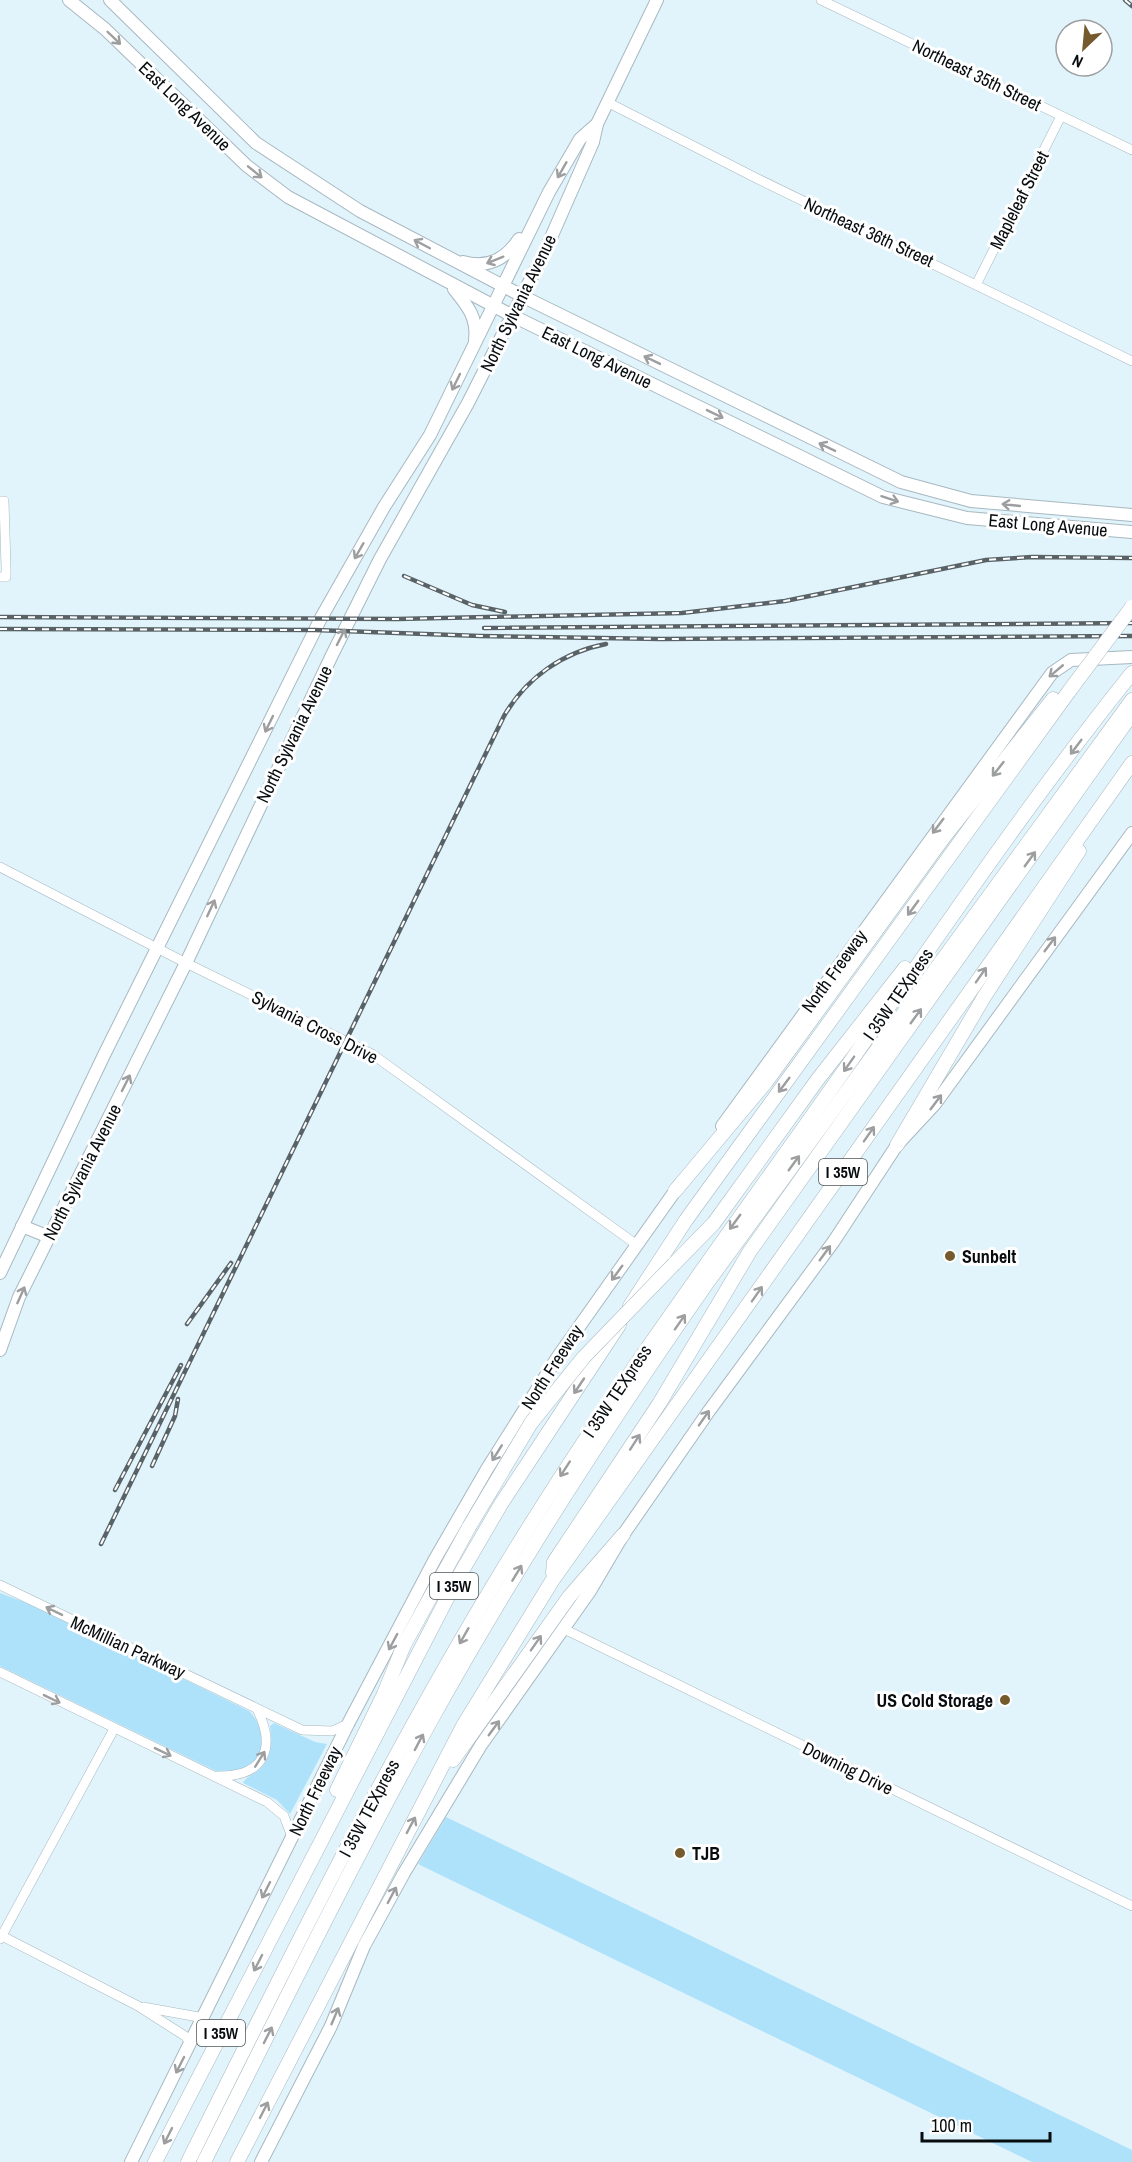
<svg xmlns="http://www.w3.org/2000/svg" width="1132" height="2162" font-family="'Archivo Narrow',sans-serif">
	<rect width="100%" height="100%" fill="#e1f3fb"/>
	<!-- green -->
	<g fill="#aee2fb">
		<path d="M0,1593l35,13 214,105c16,15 20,48 -4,59 -7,3 -18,2 -25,3l-220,-107z"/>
		<path d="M274,1723l41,19 12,2 -37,70 -13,-14 -34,-17c3,-6 9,-8 15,-12 13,-12 15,-28 12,-45z"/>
		<path d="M446,1817l686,333v12h-100l-614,-298z"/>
	</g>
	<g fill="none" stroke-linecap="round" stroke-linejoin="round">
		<!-- minor casing -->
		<g stroke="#a7b8c0" stroke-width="10">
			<g id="minor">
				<path d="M821,0l311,150"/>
				<path d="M607,102l149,76 376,183"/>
				<path d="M977,283l84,-167"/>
				<path d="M0,501h4l2,66v10h-6"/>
				<path d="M0,867l186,96 186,91 265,191"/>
				<path d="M0,1585l302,145 30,1 16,-7"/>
				<path d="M564,1629l568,277"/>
				<path d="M0,1672l267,130 17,14 8,21"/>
				<path d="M217,1776c47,1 60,-27 40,-67"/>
				<path d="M2,1936l136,70 47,30 6,7"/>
				<path d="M0,1939l114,-210"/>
				<path d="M143,2007l61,11"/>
			</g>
		</g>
		<!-- major casing -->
		<g stroke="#a7b8c0" stroke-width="14">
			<g id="major">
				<path d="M69,0l36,29 142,137 41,31 223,118 372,182 84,21 165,14"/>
				<path d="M110,0l146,143 104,68 170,89 371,182 70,19 161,14"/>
				<path d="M463,262c24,7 43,-3 56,-23"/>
				<path d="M454,289c13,16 24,29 21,51"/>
				<path d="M722,1126l330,-453 19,-13 61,-3"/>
				<path d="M22,1226l27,11"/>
				<path d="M0,1273l104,-218 217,-437 63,-111 46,-72 119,-243 31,-53 17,-15"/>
				<path d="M0,1350l19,-53 167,-334 146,-308 48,-96 88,-156 78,-154 47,-107 4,-18 60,-124"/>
				<path d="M131,2162l217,-438 87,-165 52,-90 70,-111 123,-174"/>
				<path d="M261,2162l70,-136 33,-80 40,-73 77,-128 109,-154 33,-56 86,-124 125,-170 63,-96 38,-41 197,-271"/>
			</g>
		</g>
		<!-- highway casing -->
		<g stroke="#a7b8c0" stroke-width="15">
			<g id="highway">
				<path d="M897,1145l87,-148 95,-146"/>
				<path d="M675,1191l91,-109 178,-245 109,-138"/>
				<path d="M674,1264l40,-41 104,-144 87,-111"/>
				<path d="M630,1306l56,-86 384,-530"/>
				<path d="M553,1573l1,-11 105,-158 91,-153 382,-537"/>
				<path d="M453,1760l116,-163 54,-62"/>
				<path d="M337,1790l47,-96 20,-49 65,-118"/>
				<path d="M155,2162l300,-579 46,-79 118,-179"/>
				<path d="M188,2162c100,-201 200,-404 317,-596 104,-172 225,-333 341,-498 93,-133 184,-268 286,-395"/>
				<path d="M204,2162c74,-147 146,-295 226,-440 84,-152 178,-297 277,-439l425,-583"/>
				<path d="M237,2162l226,-436 89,-145 580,-818"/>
			</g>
		</g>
		<!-- minor -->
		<use href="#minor" stroke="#fff" stroke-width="9"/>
		<!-- major -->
		<use href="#major" stroke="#fff" stroke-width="12"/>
		<!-- highway -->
		<use href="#highway" stroke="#fff" stroke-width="14"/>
		<!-- rail casing -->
		<g stroke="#596367" stroke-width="4.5">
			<g id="rail">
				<path d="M1125,0l7,6"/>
				<path d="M404,576l68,29 33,7"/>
				<path d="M0,617l397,2 285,-6 103,-12 201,-41 46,-3 100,1"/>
				<path d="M484,628l648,-5"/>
				<path d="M0,629l315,1 165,6 181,3 471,-3"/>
				<path d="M187,1324l44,-61"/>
				<path d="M152,1466l23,-50 3,-17"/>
				<path d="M115,1490l66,-125"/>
				<path d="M101,1544l403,-828c22,-38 59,-64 102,-72"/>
			</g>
		</g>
		<!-- rail -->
		<use href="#rail" stroke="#fff" stroke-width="2" stroke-dasharray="7" stroke-linecap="butt"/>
		<!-- highway-bridge casing -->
		<g stroke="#a7b8c0" stroke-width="15" stroke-linecap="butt">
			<g id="highway-bridge">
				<path d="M1070,690l62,-83"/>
				<path d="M469,1527l62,-104 53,-66 90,-93"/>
			</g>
		</g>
		<!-- highway-bridge -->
		<use href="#highway-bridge" stroke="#fff" stroke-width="14"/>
	</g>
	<!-- one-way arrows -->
	<defs><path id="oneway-shaft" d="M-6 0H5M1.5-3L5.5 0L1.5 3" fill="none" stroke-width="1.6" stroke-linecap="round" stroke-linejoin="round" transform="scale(1.5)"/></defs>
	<g stroke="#9c9e9f">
		<use href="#oneway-shaft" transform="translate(114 38) rotate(44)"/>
		<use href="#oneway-shaft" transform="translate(562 170) rotate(120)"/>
		<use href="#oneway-shaft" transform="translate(255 172) rotate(39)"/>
		<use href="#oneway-shaft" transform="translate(422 244) rotate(-152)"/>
		<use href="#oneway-shaft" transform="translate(495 260) rotate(158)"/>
		<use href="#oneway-shaft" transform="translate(652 360) rotate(-154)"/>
		<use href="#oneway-shaft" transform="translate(456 382) rotate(116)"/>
		<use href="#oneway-shaft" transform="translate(715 414) rotate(26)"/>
		<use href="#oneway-shaft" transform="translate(827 447) rotate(-154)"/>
		<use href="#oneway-shaft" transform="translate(890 499) rotate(18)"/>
		<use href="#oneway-shaft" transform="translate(1011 505) rotate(-174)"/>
		<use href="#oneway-shaft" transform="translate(359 551) rotate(120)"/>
		<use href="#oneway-shaft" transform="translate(341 637) rotate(-63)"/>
		<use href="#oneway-shaft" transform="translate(1056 671) rotate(140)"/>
		<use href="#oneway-shaft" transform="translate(269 724) rotate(116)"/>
		<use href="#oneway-shaft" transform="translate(1076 747) rotate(127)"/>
		<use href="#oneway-shaft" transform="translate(998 769) rotate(128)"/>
		<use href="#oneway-shaft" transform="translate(938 826) rotate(127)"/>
		<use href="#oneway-shaft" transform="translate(1030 859) rotate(-54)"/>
		<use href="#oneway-shaft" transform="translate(211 908) rotate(-65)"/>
		<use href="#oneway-shaft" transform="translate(913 908) rotate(126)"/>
		<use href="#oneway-shaft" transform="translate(1050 944) rotate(-53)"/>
		<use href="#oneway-shaft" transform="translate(981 975) rotate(-55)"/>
		<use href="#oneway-shaft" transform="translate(916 1016) rotate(-54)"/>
		<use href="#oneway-shaft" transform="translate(849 1064) rotate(125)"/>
		<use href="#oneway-shaft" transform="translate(126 1083) rotate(-63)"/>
		<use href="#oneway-shaft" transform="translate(784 1085) rotate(127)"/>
		<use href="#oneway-shaft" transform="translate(936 1102) rotate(-53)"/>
		<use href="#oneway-shaft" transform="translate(869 1134) rotate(-55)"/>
		<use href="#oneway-shaft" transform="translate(794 1163) rotate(-54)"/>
		<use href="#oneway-shaft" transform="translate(735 1222) rotate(126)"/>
		<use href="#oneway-shaft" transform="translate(825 1253) rotate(-54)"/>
		<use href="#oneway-shaft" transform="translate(617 1273) rotate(126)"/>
		<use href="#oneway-shaft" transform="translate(757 1294) rotate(-55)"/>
		<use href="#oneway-shaft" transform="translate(21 1295) rotate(-66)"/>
		<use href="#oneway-shaft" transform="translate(680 1322) rotate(-55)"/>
		<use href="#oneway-shaft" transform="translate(579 1386) rotate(124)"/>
		<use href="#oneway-shaft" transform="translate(704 1418) rotate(-55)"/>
		<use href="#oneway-shaft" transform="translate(635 1442) rotate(-57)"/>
		<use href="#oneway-shaft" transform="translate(497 1453) rotate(122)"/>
		<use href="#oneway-shaft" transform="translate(565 1469) rotate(123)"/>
		<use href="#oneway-shaft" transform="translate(517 1573) rotate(-59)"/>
		<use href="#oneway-shaft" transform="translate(54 1611) rotate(-154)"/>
		<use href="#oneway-shaft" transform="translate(464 1636) rotate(120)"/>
		<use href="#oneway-shaft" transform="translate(393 1642) rotate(118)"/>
		<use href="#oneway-shaft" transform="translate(536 1643) rotate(-55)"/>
		<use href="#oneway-shaft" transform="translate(52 1699) rotate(26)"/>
		<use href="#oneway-shaft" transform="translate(494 1728) rotate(-54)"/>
		<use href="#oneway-shaft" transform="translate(419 1742) rotate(-62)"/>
		<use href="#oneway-shaft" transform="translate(163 1752) rotate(26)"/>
		<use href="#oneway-shaft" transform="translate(260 1759) rotate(-58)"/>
		<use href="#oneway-shaft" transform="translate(411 1825) rotate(-62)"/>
		<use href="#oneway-shaft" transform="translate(266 1890) rotate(117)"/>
		<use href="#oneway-shaft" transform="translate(392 1895) rotate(-62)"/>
		<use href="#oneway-shaft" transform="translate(258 1963) rotate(117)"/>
		<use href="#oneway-shaft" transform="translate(335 2016) rotate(-67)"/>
		<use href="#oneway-shaft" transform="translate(268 2035) rotate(-63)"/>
		<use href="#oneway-shaft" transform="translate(180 2065) rotate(117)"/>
		<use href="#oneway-shaft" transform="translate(264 2110) rotate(-63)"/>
		<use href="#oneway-shaft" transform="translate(168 2136) rotate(117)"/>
	</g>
	<!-- markers -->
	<g fill="#745a2c" stroke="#fff" stroke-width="2">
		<circle cx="950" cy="1256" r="6"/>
		<circle cx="1005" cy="1700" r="6"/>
		<circle cx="680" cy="1853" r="6"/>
	</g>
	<g text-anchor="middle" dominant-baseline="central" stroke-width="6" stroke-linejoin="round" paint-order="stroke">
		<!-- shield labels -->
		<g fill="#fff" stroke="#515557" stroke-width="1.5">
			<rect x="819" y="1159" width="48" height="26" rx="4.5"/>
			<rect x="430" y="1573" width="48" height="26" rx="4.5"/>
			<rect x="197" y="2020" width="48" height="26" rx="4.5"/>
		</g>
		<g font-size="16" font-weight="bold" fill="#070c0f">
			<text x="843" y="1172">I 35W</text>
			<text x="454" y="1586">I 35W</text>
			<text x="221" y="2033">I 35W</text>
		</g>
		<!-- street labels -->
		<g font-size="18" fill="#070c0f" stroke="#fff">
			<text transform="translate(977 75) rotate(26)">Northeast 35th Street</text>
			<text transform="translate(185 106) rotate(44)">East Long Avenue</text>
			<text transform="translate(1019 200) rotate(-63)">Mapleleaf Street</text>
			<text transform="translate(869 232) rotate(25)">Northeast 36th Street</text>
			<text transform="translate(518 303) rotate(-64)">North Sylvania Avenue</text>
			<text transform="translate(597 357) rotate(26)">East Long Avenue</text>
			<text transform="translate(1048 525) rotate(5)">East Long Avenue</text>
			<text transform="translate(294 734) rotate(-64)">North Sylvania Avenue</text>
			<text transform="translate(834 971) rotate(-54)">North Freeway</text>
			<text transform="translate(898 994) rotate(-55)">I 35W TEXpress</text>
			<text transform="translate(315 1027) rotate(27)">Sylvania Cross Drive</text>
			<text transform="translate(82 1172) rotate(-63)">North Sylvania Avenue</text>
			<text transform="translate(552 1367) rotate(-57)">North Freeway</text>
			<text transform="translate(617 1391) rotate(-56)">I 35W TEXpress</text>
			<text transform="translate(128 1647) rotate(25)">McMillian Parkway</text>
			<text transform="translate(848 1768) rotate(26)">Downing Drive</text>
			<text transform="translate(315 1791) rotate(-64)">North Freeway</text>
			<text transform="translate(369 1808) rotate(-62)">I 35W TEXpress</text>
		</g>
		<!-- poi labels -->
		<g font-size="18" font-weight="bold" fill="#070c0f" stroke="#fff" text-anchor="start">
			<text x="962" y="1256">Sunbelt</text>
			<text x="993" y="1700" text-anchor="end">US Cold Storage</text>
			<text x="692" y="1853">TJB</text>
		</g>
	</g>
	<!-- north arrow -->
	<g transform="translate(1084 48) rotate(206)"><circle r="28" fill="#ffffff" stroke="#9c9e9f" stroke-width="1.5"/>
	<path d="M0-4.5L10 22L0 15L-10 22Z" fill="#745a2c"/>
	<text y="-9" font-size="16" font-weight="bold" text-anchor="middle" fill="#070c0f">N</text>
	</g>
	<!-- scale -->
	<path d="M922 2132v9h128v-9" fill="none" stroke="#070c0f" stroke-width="3"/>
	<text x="931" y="2132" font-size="18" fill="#070c0f" stroke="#ffffff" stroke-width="4.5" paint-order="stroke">100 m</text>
</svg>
